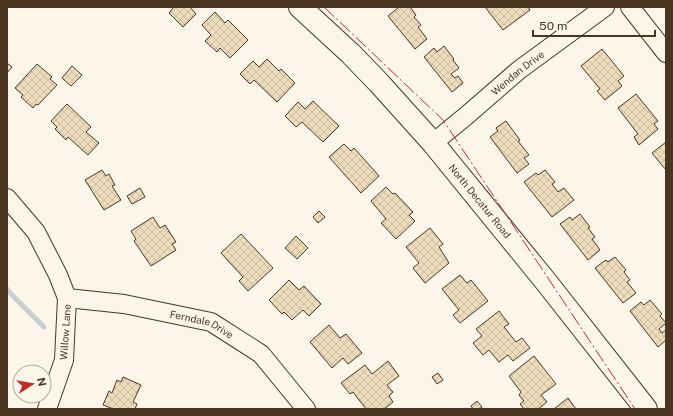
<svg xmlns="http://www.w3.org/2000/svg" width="673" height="416" font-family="'Public Sans',sans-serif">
	<defs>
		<pattern id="building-cross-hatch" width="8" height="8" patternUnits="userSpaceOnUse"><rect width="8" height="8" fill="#ecdcbc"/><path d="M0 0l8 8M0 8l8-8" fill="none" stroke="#ccbda1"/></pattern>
	</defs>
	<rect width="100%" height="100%" fill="#fbf6e9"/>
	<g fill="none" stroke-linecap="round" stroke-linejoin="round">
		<!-- stream -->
		<path stroke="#c9cecd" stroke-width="5" d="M7,289l3,4 34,34"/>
	</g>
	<!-- building -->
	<g fill="url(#building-cross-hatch)" stroke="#4a3520">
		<path d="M172,7h18l6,7 -13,13 -14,-14 4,-5z"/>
		<path d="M399,7h11l6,8 -2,2 7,8 -3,2 9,12 -12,10 -27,-33z"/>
		<path d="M485,7h43l2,3 -27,20z"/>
		<path d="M215,12l10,11 3,-3 20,20 -18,18 -10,-10 -3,4 -12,-11 6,-6 -9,-10z"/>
		<path d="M444,46l10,13 -1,1 6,8 -8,6 4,4 3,-2 5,7 -11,9 -28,-35 10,-9 3,4z"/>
		<path d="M602,49l22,27 -6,5 4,5 -17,14 -8,-9 3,-2 -19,-23z"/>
		<path d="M267,59l12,12 2,-2 14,14 -18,19 -23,-22 -4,4 -10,-10 13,-13 6,6z"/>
		<path d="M7,63l5,4 -5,6z"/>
		<path d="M37,64l15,13 -2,2 7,6 -19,20 -2,-1 -3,4 -12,-11 2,-2 -8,-7z"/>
		<path d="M72,66l10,9 -11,11 -9,-8z"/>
		<path d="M636,94l22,27 -4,3 4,5 -19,16 -5,-8 4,-3 -20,-26z"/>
		<path d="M313,101l26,25 -16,16 -21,-20 -6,5 -11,-11 13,-14 7,7z"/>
		<path d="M67,104l24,23 -5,5 13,11 -11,12 -20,-18 -2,3 -11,-11 2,-2 -6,-6z"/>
		<path d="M506,121l14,19 -2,1 11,14 -5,3 5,6 -12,9 -27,-36 8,-6 -2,-3z"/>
		<path d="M666,142v28l-14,-17z"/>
		<path d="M344,144l7,7 3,-3 25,28 -18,17 -32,-36z"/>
		<path d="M102,170l4,6 3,-2 6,11 -3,1 9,14 -17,10 -19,-30z"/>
		<path d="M545,170l10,12 -3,2 6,8 6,-4 10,12 -22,17 -28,-35 12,-9 2,2z"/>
		<path d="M386,187l7,7 2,-1 18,19 -4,3 6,6 -19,18 -15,-16 5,-4 -15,-18z"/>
		<path d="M140,188l5,9 -13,7 -5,-8z"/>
		<path d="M319,211l6,6 -7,6 -5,-6z"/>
		<path d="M580,214l10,13 -2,1 7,9 -3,2 8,11 -12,10 -28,-36 10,-7 2,3z"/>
		<path d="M153,217l7,11 5,-3 11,17 -4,2 4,6 -25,16 -17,-25 2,-2 -5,-8z"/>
		<path d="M430,228l13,16 -4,3 10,16 -24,20 -12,-15 6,-5 -13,-16z"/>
		<path d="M241,234l32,34 -25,23 -9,-10 4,-4 -22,-24z"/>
		<path d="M296,236l12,12 -11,11 -12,-11z"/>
		<path d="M615,257l11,13 -2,2 6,8 -3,2 9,11 -13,10 -28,-35 11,-8 2,2z"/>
		<path d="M460,275l7,8 4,-3 17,21 -28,22 -7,-8 6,-5 -17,-21z"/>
		<path d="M289,280l10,10 5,-4 17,18 -12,12 -6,-6 -11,10 -8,-8 -2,2 -13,-14z"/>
		<path d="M650,300l12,14 -2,2 6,7 -7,6 3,4 4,-3v10l-8,7 -28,-36 11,-9 3,3z"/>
		<path d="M499,311l10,13 -5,3 12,15 6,-4 8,10 -17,13 -5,-6 -9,7 -10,-12 -6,5 -10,-12 9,-7 -6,-7z"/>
		<path d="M329,325l11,13 6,-4 16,19 -14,11 -5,-6 -11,10 -22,-26z"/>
		<path d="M534,356l22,28 -15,11 6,7 -9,7h-14l-4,-5 4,-3 -5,-6 2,-3 -12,-16z"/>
		<path d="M388,361l11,15 -12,9 6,7 -4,4 4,6 -9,7h-18l-13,-17 -3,2 -9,-11 24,-18 7,9z"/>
		<path d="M438,373l5,7 -6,4 -5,-7z"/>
		<path d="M123,377l18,8 -8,17 4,2 -2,5h-22l-10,-4 6,-14 3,2 5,-13 4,2z"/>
		<path d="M568,398l8,11h-22z"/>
		<path d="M477,401l5,6 -3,2h-6l-2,-3z"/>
	</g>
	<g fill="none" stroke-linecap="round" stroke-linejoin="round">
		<!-- minor casing -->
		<g stroke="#4a3520" stroke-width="20">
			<g id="minor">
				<path d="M630,7l36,46"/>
				<path id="s1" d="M433,143l33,-27 53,-46 86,-63"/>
				<path d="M7,198l29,34 22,43 9,23 -3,62 -17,49"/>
				<path id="s2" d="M67,298l57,6 87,18 50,32 45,55"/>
			</g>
		</g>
		<!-- major casing -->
		<g stroke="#4a3520" stroke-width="24">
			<g id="major">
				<path id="s3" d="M300,7l51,47 28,29 54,60 114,140 99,126"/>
			</g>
		</g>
		<!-- minor -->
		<use href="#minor" stroke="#fbf6e9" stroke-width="18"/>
		<!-- major -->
		<use href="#major" stroke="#fbf6e9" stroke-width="22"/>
		<!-- power -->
		<path stroke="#c62828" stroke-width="1" stroke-dasharray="14 3 2 3" stroke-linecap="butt" d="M324,7l119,113 192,289"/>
	</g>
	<g text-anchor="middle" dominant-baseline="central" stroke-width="3" stroke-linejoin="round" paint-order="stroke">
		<!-- street labels -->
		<g font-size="10" fill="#4a3520" stroke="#fbf6e9">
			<text stroke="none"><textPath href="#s1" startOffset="110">Wendan Drive</textPath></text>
			<text stroke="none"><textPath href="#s3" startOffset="265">North Decatur Road</textPath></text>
			<text stroke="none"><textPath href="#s2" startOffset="138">Ferndale Drive</textPath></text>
			<text transform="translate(65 332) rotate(-86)">Willow Lane</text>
		</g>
	</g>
	<!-- border -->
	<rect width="673" height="416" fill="none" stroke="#4a3520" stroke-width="16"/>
	<!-- north arrow -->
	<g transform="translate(32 384) rotate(78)"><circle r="19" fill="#fbf6e9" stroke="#b4a999"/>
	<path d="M0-3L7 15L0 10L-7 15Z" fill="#c62828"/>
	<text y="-6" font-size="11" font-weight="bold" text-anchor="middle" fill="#4a3520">N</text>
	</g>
	<!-- scale -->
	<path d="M533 30v6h122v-6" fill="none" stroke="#4a3520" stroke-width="2"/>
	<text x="539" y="30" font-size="12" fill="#4a3520" stroke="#fbf6e9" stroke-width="3" paint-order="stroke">50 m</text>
</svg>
